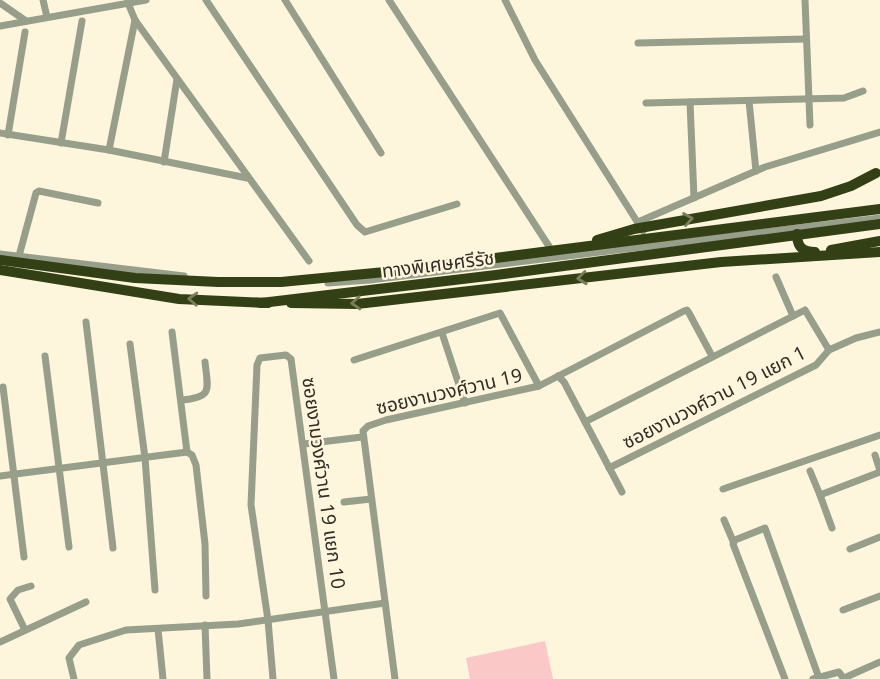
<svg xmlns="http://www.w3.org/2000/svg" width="880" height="679" font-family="'Noto Sans','Noto Sans Thai',sans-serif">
	<rect width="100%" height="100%" fill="#fef5dd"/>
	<!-- pitch -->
	<path fill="#fac8c7" d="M545,641l8,38h-83l-4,-21z"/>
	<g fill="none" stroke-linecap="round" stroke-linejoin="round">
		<!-- minor -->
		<g stroke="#979f8b" stroke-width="7">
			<path d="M43,0l4,17"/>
			<path d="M206,0l151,225 8,7 92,-28"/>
			<path d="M285,0l96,153"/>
			<path d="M389,0l165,254"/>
			<path d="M505,0l30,60 108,171"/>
			<path d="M805,0l5,125"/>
			<path d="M0,3l26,18"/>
			<path d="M128,3l7,17 174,241"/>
			<path d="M0,26l146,-26"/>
			<path d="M638,43l168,-4"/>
			<path d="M749,101l7,70"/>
			<path d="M690,102l4,96"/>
			<path d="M646,103l198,-5 19,-7"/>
			<path d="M0,133l109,17 138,28"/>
			<path d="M8,135l17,-103"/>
			<path d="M61,143l21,-122"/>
			<path d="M109,150l26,-130"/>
			<path d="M164,162l13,-83"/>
			<path d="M638,222l127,-55 115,-35"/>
			<path d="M0,254l184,22"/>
			<path d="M19,256l17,-63 3,-2 59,12"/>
			<path d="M776,277l17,39"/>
			<path d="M328,283l42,-3 510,-62"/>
			<path d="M86,322l27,226"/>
			<path d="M172,332l15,120"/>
			<path d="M442,333l23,70"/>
			<path d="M130,344l15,114 10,132"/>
			<path d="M45,356l24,191"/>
			<path d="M354,360l146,-47 39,73"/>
			<path d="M558,376l6,6 58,110"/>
			<path d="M3,387l21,170"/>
			<path d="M182,400c31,-3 26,-10 23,-38"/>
			<path d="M585,422l220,-112 24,40 27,-12 24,-6"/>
			<path d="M304,444l58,-7"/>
			<path d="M875,455l5,16"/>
			<path d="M609,468l207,-103 13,-15"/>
			<path d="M810,471l10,24 60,-23"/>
			<path d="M0,476l187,-24 5,3 4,10 9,79 1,52"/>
			<path d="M723,489l157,-54"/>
			<path d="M820,495l12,33"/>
			<path d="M344,502l27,-3"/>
			<path d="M724,520l9,21"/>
			<path d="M850,549l30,-12"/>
			<path d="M843,610l37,-14"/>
			<path d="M205,625l2,54"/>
			<path d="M158,629l5,50"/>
			<path d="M25,630l-15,-31 8,-9 13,-4"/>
			<path d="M0,642l86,-40"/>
			<path d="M844,678l36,-16"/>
			<path d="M74,679l-5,-21 10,-13 47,-15 112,-6 147,-21"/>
			<path d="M273,679l-5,-59 -17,-115 6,-140 3,-7 26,-3 5,4 43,320"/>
			<path d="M395,679l-32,-248 5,-5 18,-6 153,-34 145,-75 3,-1 2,3 23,43"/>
			<path d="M785,679l-52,-135 2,-4 30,-12 54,150"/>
			<path d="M813,679l26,-7 5,7"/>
		</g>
		<!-- highway -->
		<g stroke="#333f15" stroke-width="10">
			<path d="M797,234c0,13 6,18 18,18"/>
			<path d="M831,250l49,-9"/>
			<path d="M0,270l179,29 89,4"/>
			<path d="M291,303l66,1 364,-42 159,-10"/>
		</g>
		<!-- highway-bridge -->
		<g stroke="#333f15" stroke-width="10">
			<path d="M597,240l37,-11 187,-33 30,-10 25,-13"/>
			<path d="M0,260l135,18 83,4h63l104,-10 495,-63"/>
			<path d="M261,303l235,-28 384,-51"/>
		</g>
	</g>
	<!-- one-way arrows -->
	<defs><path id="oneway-chevron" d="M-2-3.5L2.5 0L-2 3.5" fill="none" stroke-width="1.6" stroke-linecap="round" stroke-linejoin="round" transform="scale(1.75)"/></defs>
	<g stroke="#7a7f5b">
		<use href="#oneway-chevron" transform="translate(688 219) rotate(-10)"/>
		<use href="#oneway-chevron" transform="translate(582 278) rotate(174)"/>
		<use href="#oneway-chevron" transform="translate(193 299) rotate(-177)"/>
		<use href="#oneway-chevron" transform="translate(356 303) rotate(177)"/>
	</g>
	<g text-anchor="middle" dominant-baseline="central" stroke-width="5" stroke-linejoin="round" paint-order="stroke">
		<!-- street labels -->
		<g font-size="19" fill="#312d24" stroke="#fef5dd">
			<text transform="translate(438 264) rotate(-7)">ทางพิเศษศรีรัช</text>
			<text transform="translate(449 391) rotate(-13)">ซอยงามวงศ์วาน 19</text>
			<text transform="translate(714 397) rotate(-27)">ซอยงามวงศ์วาน 19 แยก 1</text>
			<text transform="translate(324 483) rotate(82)">ซอยงามวงศ์วาน 19 แยก 10</text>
		</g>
	</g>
</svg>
